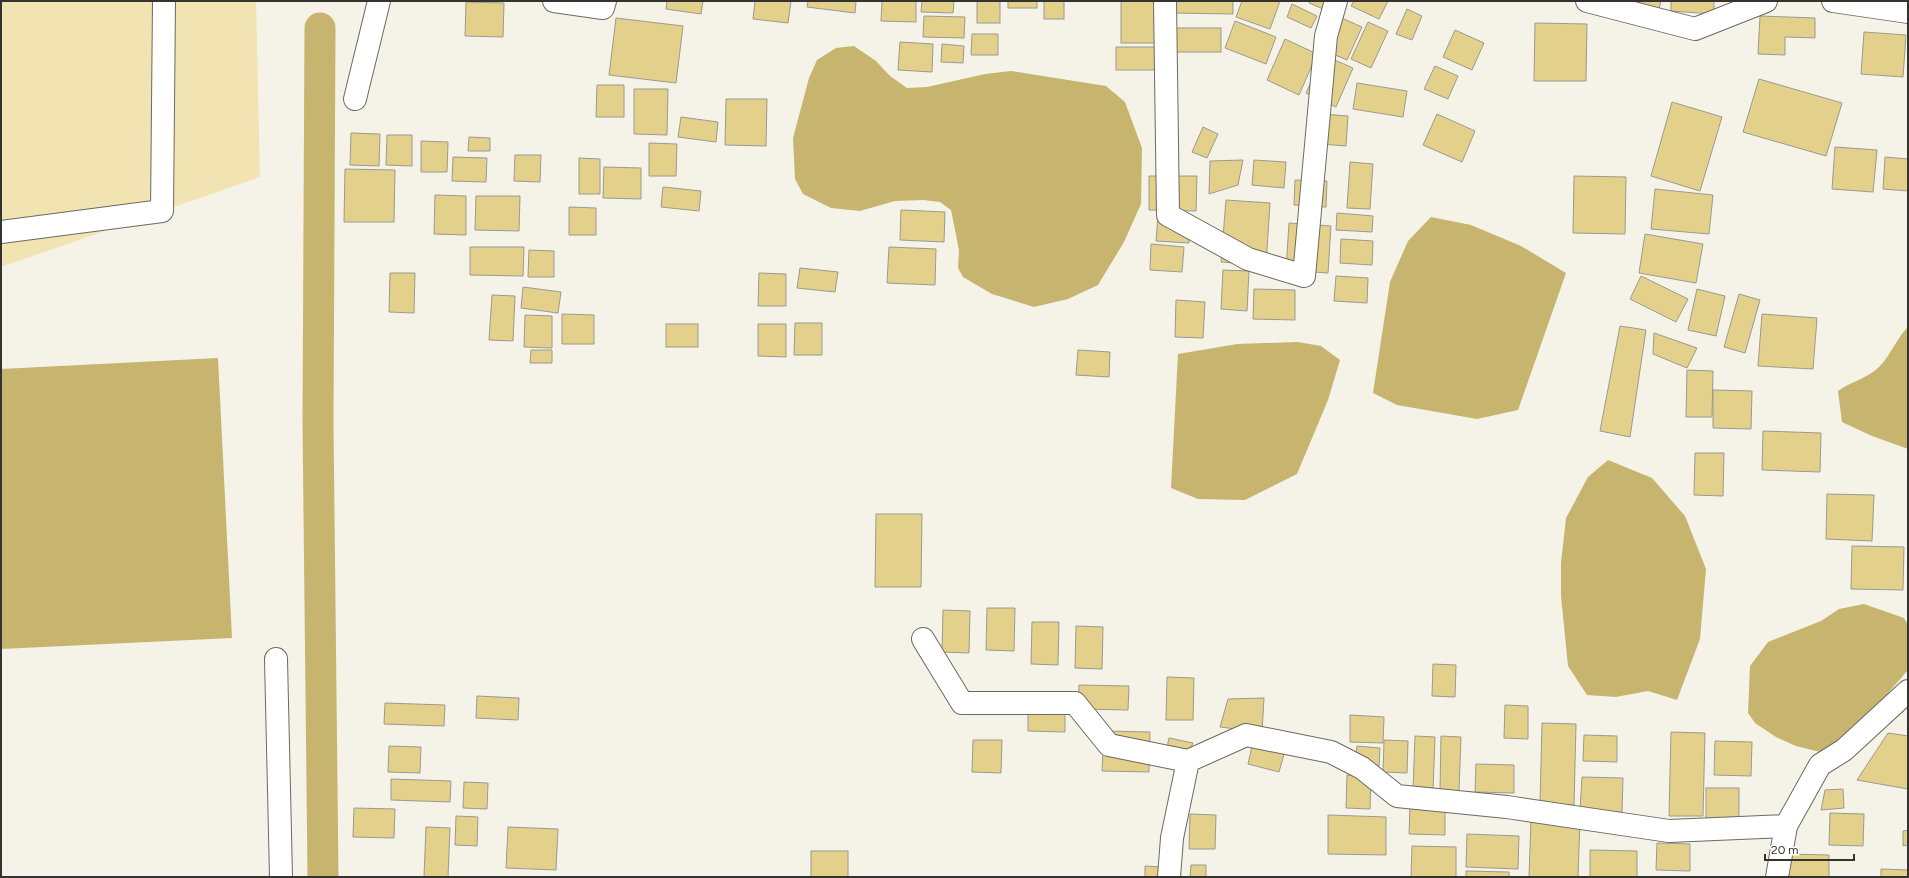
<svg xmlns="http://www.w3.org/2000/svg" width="1909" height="878" font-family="Figtree,sans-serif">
	<rect width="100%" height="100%" fill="#f5f2e7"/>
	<!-- green -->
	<path fill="#f1e4b2" d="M1,1h255l4,176 -259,90z"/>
	<!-- water -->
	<g fill="#c7b56f">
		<path d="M854,46l22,15 14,15 17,12 20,-1 58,-13 26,-3 95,15 19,16 17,46 -1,56 -17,38 -26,43 -30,14 -34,8 -42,-13 -29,-17 -5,-9 1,-18 -8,-40 -11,-8 -17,-2 -28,1 -35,10 -29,-3 -28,-14 -8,-15 -2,-41 16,-60 8,-18 19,-12z"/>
		<path d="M1431,217l40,8 50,21 45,27 -48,137 -41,9 -80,-14 -24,-12 17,-111 18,-41z"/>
		<path d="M1908,327v122l-36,-13 -30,-14 -4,-31c14,-10 31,-13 43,-26 10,-11 16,-27 27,-38z"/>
		<path d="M1298,342l23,4 19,14 -12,40 -31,74 -52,26 -47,-1 -27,-11 7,-134 59,-10z"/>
		<path d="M218,358l14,280 -231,11v-280z"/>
		<path d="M1608,460l44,18 33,38 21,53 -6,70 -23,61 -29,-9 -32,6 -29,-2 -19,-29 -7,-70v-33l5,-45 22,-41z"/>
		<path d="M1864,604l40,14 4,7v45l-55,64 -33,18 -24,-6 -20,-9 -21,-14 -7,-10 2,-47 18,-24 53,-21 18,-12z"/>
	</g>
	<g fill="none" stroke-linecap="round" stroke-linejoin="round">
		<!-- canal -->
		<path stroke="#c7b56f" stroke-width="31" d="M320,28l-2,394 5,455"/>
	</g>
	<!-- building -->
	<g fill="#e3d18b" stroke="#9c9a90">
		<path d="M667,1h36l-2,13 -35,-5z"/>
		<path d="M755,1h36l-3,22 -35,-4z"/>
		<path d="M808,1h48l-1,12 -48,-6z"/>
		<path d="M882,1h34v21l-35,-1z"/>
		<path d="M922,1h32l-1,12 -32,-1z"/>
		<rect x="977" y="1" width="23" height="22"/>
		<rect x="1008" y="1" width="29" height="7"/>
		<rect x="1044" y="1" width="20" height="18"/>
		<rect x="1121" y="1" width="37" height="42"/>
		<path d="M1171,1h62v13l-62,-1z"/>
		<path d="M1242,1h38l-10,28 -34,-12z"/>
		<path d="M1310,1h37l-7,15 -31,-13z"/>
		<path d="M1354,1h34l-9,18 -28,-13z"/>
		<path d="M1624,1h37l-2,8z"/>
		<path d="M1671,1h43v13l-43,-3z"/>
		<path d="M466,2l38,1 -1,34 -38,-1z"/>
		<path d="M1292,4l25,12 -6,12 -24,-11z"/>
		<path d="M1407,9l15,7 -10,24 -16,-6z"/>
		<path d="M1335,15l27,12 -15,33 -26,-11z"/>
		<path d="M924,16l41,1 -1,21 -41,-1z"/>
		<path d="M1760,16l55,2v20l-30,-1v18l-27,-1z"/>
		<path d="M616,18l67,8 -7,57 -67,-8z"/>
		<path d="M1235,21l41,16 -10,27 -41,-16z"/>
		<path d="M1368,22l20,9 -17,37 -20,-9z"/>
		<path d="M1535,23l52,1 -1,57h-52z"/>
		<rect x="1173" y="28" width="48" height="24"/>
		<path d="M1455,30l29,13 -12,27 -29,-13z"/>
		<path d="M1864,32l42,3 -3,42 -42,-3z"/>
		<path d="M972,34h26v21h-27z"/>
		<path d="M1285,39l32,15 -18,41 -32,-15z"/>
		<path d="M900,42l33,2 -1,28 -34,-2z"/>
		<path d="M942,44l22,2 -1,17 -22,-1z"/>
		<rect x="1116" y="47" width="44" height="23"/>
		<path d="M1323,55l30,13 -17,39 -30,-14z"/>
		<path d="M1435,66l23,10 -10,23 -24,-10z"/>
		<path d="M1759,79l83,24 -16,53 -83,-24z"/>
		<path d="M1357,83l50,8 -4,26 -50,-8z"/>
		<path d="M597,85h27v32h-28z"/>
		<path d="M634,89h34l-1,46 -33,-1z"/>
		<path d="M726,99h41l-1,47 -41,-1z"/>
		<path d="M1672,102l50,15 -22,74 -49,-15z"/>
		<path d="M1309,113l39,3 -2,30 -39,-3z"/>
		<path d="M1437,114l38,17 -13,31 -39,-17z"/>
		<path d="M681,117l37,5 -2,20 -38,-5z"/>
		<path d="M1203,127l15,7 -11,24 -15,-6z"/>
		<path d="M351,133l29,1 -1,32 -29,-1z"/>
		<path d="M387,135h25v31l-26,-1z"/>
		<path d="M469,137l21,1v13h-22z"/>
		<path d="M421,141l27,1 -1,30h-26z"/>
		<path d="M649,143l28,1 -1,32h-27z"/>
		<path d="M1835,147l42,3 -4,42 -41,-3z"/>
		<path d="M515,155h26l-1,27 -26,-1z"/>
		<path d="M453,157l34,1 -1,24 -34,-1z"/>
		<path d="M1885,157l23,2v32l-25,-2z"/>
		<path d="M579,158l21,1v35h-21z"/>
		<path d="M1243,160l-5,25 -29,9 1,-33z"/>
		<path d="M1254,160l32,2 -2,26 -32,-3z"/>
		<path d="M1350,162l23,2 -3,45 -23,-1z"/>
		<path d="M604,167l37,1v31l-38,-1z"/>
		<path d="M345,169l50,1 -1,52h-50z"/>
		<path d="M1149,176h48l-1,35 -47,-1z"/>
		<path d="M1574,176l52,1 -1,57 -52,-1z"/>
		<path d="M1295,180l32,1 -1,26 -32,-2z"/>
		<path d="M663,187l38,4 -2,20 -38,-4z"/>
		<path d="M1655,189l58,6 -4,39 -58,-5z"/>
		<path d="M435,195l31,1v39l-32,-1z"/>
		<path d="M476,196h44l-1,35 -44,-1z"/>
		<path d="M1226,200l44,3 -4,62 -45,-3z"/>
		<path d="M569,207l27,1v27h-27z"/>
		<path d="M901,210l44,2 -1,30 -44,-2z"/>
		<path d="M1337,213l36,3 -1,16 -36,-2z"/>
		<path d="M1158,215l32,2 -1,26 -33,-2z"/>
		<path d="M1289,223l42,3 -3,47 -42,-3z"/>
		<path d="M1645,234l58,10 -7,39 -57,-10z"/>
		<path d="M1341,239l32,2 -1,24 -32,-2z"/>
		<path d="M1151,244l33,3 -2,25 -32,-2z"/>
		<path d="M470,247h54l-1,29 -53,-1z"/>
		<path d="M889,247l47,2 -1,36 -48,-2z"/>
		<path d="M529,250l25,1v26h-26z"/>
		<path d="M800,268l38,4 -3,20 -38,-4z"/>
		<path d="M1223,270l26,1 -2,40 -26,-2z"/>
		<path d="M390,273h25l-1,40 -25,-1z"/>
		<path d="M759,273l27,1v32h-28z"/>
		<path d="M1336,276l32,2 -1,25 -33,-2z"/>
		<path d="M1641,276l47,23 -12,23 -46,-23z"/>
		<path d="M523,287l38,5 -3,21 -37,-5z"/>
		<path d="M1254,289l41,1v30l-42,-1z"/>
		<path d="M1697,289l28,7 -9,40 -28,-6z"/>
		<path d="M1739,294l21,6 -15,53 -21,-6z"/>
		<path d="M492,295l23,1 -2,45 -24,-1z"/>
		<path d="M1176,300l29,2 -2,36 -28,-1z"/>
		<path d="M562,314l32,1v29h-32z"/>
		<path d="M1762,314l55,4 -4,51 -55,-3z"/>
		<path d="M525,315l27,1v32l-28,-1z"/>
		<path d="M795,323h27v32h-28z"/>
		<rect x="666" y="324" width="32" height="23"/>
		<path d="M758,324h28v33l-28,-1z"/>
		<path d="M1620,326l26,4 -16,107 -30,-6z"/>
		<path d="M1654,333l43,15 -10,20 -34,-14z"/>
		<path d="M531,350h21v13h-22z"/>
		<path d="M1078,350l32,2 -1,25 -33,-2z"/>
		<path d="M1687,370l26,1 -1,46h-26z"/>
		<path d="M1713,390l39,1 -1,38 -38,-1z"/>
		<path d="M1763,431l58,2 -1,39 -58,-2z"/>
		<path d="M1695,453h29l-1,43 -29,-1z"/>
		<path d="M1827,494l47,1 -2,46 -46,-2z"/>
		<path d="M876,514h46l-1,73h-46z"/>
		<path d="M1852,546l52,1 -1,43 -52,-1z"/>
		<path d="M987,608h28l-1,43 -28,-1z"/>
		<path d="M943,610l27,1 -1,42 -27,-1z"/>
		<path d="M1032,622h27l-1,43 -27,-1z"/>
		<path d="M1076,626l27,1 -1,42 -27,-1z"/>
		<path d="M1433,664l23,1 -1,32 -23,-1z"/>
		<path d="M1167,677l27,1 -1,42h-27z"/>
		<path d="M1079,685l50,1 -1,24 -50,-1z"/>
		<path d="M477,696l42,2 -1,22 -42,-2z"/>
		<path d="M1264,698l-2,34 -42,-5 8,-28z"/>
		<path d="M385,703l60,2 -1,21 -60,-2z"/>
		<path d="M1505,705l23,1v33l-24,-1z"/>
		<path d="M1028,707l37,1v24l-37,-1z"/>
		<path d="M1350,715l34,2 -1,26 -33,-1z"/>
		<path d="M1542,723l34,1 -2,81 -34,-1z"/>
		<path d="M1104,731l46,1 -1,40 -47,-1z"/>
		<path d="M1671,732l34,1 -2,83h-34z"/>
		<path d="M1888,733l20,3v53l-51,-9z"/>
		<path d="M1584,735l33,1v26l-34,-1z"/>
		<path d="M1415,736l20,1 -2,54h-20z"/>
		<path d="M1441,736l20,1 -2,54h-19z"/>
		<path d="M1169,738l24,5 -9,20 -19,-6z"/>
		<path d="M973,740h29l-1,33 -29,-1z"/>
		<path d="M1384,740l24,1 -1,32 -24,-1z"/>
		<path d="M1715,741l37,1 -1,34 -37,-1z"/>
		<path d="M389,746l32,1 -1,26 -32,-1z"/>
		<path d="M1252,746l32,8 -5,18 -31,-8z"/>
		<path d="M1357,746l23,2 -1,18 -24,-6z"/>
		<path d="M1476,764l38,1v28l-39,-1z"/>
		<path d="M1347,775l24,1 -1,33 -24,-1z"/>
		<path d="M1582,777l41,1 -1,34 -42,-1z"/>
		<path d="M391,779l60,2 -1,21 -59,-2z"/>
		<path d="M464,782l24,1 -1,26 -24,-1z"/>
		<rect x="1706" y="788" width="33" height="33"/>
		<path d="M1843,789l1,19 -23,2 4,-20z"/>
		<path d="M1410,807l35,1v27l-36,-1z"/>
		<path d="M354,808l41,1 -1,29 -41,-1z"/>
		<path d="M1830,813l34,1 -1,32 -34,-1z"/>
		<path d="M1190,814l26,1 -1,34h-26z"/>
		<path d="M1328,815l58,2v38l-58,-1z"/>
		<path d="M456,816l22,1 -1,29 -22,-1z"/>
		<path d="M1531,819l49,1 -2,57h-49z"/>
		<path d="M426,827l24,1 -2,49h-24z"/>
		<path d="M508,827l50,2 -2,41 -50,-2z"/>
		<path d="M1908,830v15l-5,1v-15z"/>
		<path d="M1467,834l52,2 -1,33 -52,-2z"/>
		<path d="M1657,843l33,1v27l-34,-1z"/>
		<path d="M1412,846l44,1v30h-45z"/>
		<path d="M1590,850l47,1v26h-47z"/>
		<rect x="811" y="851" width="37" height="26"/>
		<path d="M1788,854l41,1v22h-41z"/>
		<path d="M1191,865h15v12h-16z"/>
		<path d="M1145,866l16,1v10h-16z"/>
		<path d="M1881,869l27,1v7h-27z"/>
		<path d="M1466,871l43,1v5h-43z"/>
	</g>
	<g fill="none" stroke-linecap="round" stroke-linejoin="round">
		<!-- minor casing -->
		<g stroke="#6c6960" stroke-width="24">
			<g id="minor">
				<path d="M554,1l49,7 2,-7"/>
				<path d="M1165,1l3,214 80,44 56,17 22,-240 10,-35"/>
				<path d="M1587,1l108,28 71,-28"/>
				<path d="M1833,1l75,11"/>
				<path d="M355,99l24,-98"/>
				<path d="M1,232l161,-21 2,-210"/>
				<path d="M923,639l39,64h113l34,42 79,16"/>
				<path d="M276,659l5,218"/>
				<path d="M1169,877l3,-39 16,-77 58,-26 85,17 31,16 35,28 110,11 162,24 117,-5 34,-61 24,-15 64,-59"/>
				<path d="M1777,877l9,-51"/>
			</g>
		</g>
		<!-- minor -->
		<use href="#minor" stroke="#fff" stroke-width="22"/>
	</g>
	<!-- border -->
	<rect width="1909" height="878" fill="none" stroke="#34332f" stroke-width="4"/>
	<!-- scale -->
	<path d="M1765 854v6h89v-6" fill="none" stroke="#34332f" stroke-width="2"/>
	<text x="1771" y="854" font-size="12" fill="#34332f" stroke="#ffffff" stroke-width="3" paint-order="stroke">20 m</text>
</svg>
